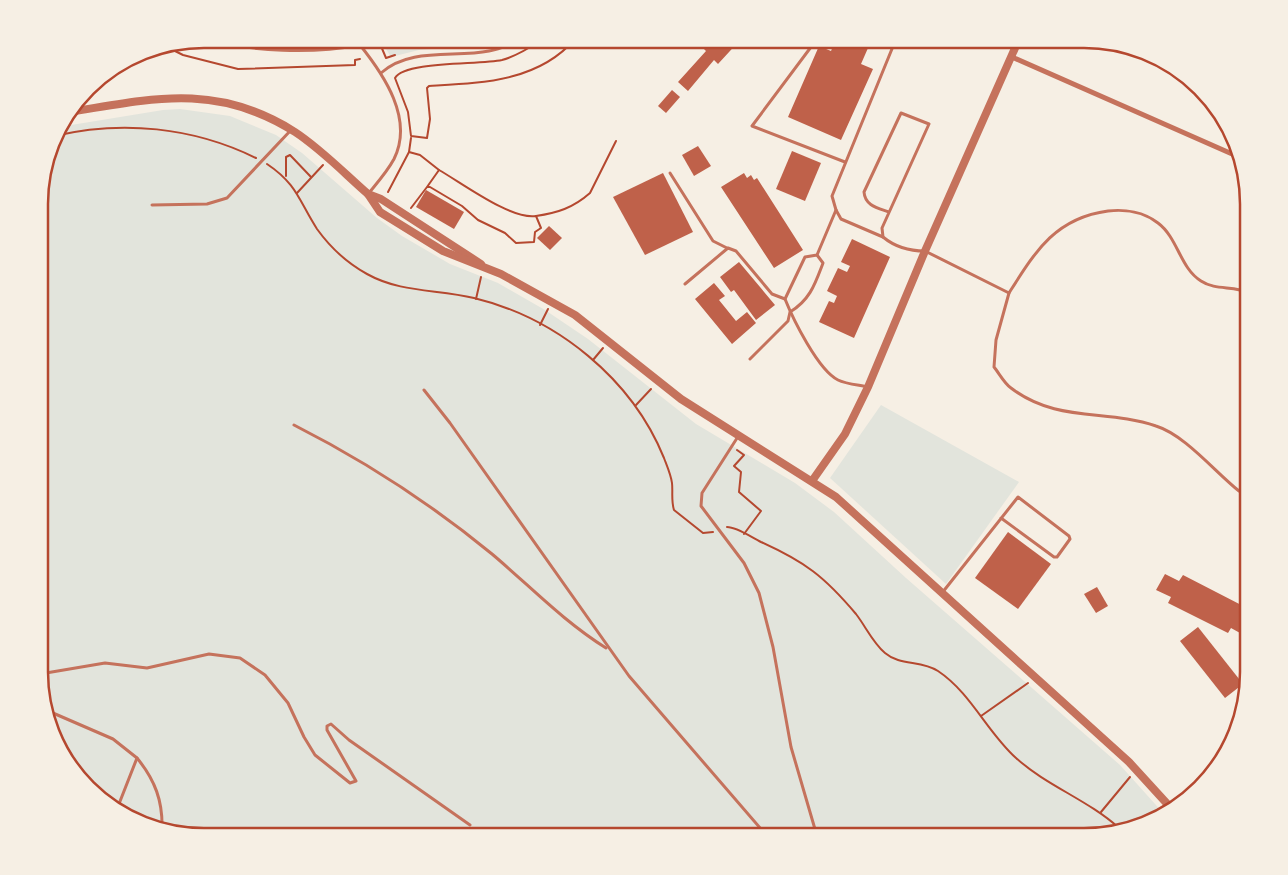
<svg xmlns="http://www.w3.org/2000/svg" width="1288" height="875" font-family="Roboto,sans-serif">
	<rect width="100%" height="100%" fill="#f6efe4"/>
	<!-- green -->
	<g fill="#e2e4dc">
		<path d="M380,39h129l-12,5 -78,6 -28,7z"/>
		<path d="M180,109l50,7 46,19 26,18 75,65 25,18 48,28 48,19 47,27 43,29 108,85 99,59 39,29 72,66 214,187 44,49 -6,5 -73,17h-892l-43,-9 -47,-25 -42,-48 -21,-61v-511l19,-55 104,-17z"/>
		<path d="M881,405l138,77 -73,102 -116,-106z"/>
	</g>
	<!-- building -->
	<g fill="#bf614a">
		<path d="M707,39h34l-23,25 -4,-4 -26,31 -10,-9 28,-31 -5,-5z"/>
		<path d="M836,39h11l21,9 -7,16 12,5 -32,71 -53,-23 31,-71 12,5z"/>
		<path d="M672,90l8,7 -14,16 -8,-7z"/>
		<path d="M698,146l13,20 -17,10 -12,-21z"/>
		<path d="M792,151l29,12 -16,38 -29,-12z"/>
		<path d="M663,173l30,59 -48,23 -32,-58z"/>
		<path d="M744,173l3,5 4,-3 3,5 3,-2 46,72 -29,18 -53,-81z"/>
		<path d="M426,190l38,22 -10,17 -38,-22z"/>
		<path d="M549,226l13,12 -12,12 -13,-12z"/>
		<path d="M852,239l38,18 -36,81 -35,-16 10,-21 5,2 3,-7 -10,-5 11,-23 9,4 3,-6 -9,-4z"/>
		<path d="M739,262l36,43 -19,15 -22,-30 -3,2 -11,-15z"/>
		<path d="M714,283l11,13 -6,4 17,21 11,-9 9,11 -24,21 -37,-45z"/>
		<path d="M1008,532l43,32 -33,45 -43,-31z"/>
		<path d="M1165,574l14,7 4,-6 66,34v29l-18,-10 -3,5 -60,-30 3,-6 -15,-7z"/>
		<path d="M1097,587l11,19 -12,7 -12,-19z"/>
		<path d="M1198,627l45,57 -18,14 -45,-57z"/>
	</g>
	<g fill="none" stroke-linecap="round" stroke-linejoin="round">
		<!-- path -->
		<g stroke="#b5482f" stroke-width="2">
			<path d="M378,39l8,19 9,-3"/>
			<path d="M543,39c-12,8 -26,17 -41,21 -23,5 -97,1 -107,18l13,34 3,24 16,2 3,-19 -3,-31 2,-2c52,-3 109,-4 146,-47"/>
			<path d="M468,45l23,-3"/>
			<path d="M165,46l18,9 55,14 117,-4v-5l5,-1"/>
			<path d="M54,136c68,-16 139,-9 202,22"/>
			<path d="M409,152l2,-14"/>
			<path d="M267,164c30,20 32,37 50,65 13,18 30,34 50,45 34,19 70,15 107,24 83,20 158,81 190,160 3,8 7,17 8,25 1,9 -1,18 2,27l29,23 10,-1"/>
			<path d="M286,176v-19l4,-2 21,22"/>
			<path d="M388,192l21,-40 11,3 19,15"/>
			<path d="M297,193l26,-28"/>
			<path d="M411,208l16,-21h3l32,19 16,14 27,13 11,10 18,-1 1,-10 6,-4 -5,-12c-25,4 -74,-33 -97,-46l-12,17"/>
			<path d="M536,216c21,-3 37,-8 54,-23l26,-52"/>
			<path d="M476,299l5,-22"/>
			<path d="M540,325l8,-16"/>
			<path d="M593,360l10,-12"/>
			<path d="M636,405l15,-16"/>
			<path d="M737,450l7,5 -10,11 7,6 -2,20 22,19 -17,23"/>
			<path d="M727,527c10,0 24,10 34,15 44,20 63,34 95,72 10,13 17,29 29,39 15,13 36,7 53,18 33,22 49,61 78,87 31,28 72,42 103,70"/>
			<path d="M981,716l47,-33"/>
			<path d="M1101,812l29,-35"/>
		</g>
		<!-- service -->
		<g stroke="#c5725c" stroke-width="3">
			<path d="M206,39c47,13 106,15 154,6 24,30 54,74 34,114 -7,13 -17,24 -26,35"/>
			<path d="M817,39l-65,87 93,36"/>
			<path d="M381,73c29,-26 73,-15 108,-22 12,-2 22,-7 33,-12"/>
			<path d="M670,173l43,68 14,7"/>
			<path d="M152,205l55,-1 20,-6 64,-68"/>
			<path d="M889,212c-11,-4 -24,-6 -25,-20l37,-79 28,11 -47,104 1,9c12,10 27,14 42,14l84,42c26,-41 46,-75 99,-82 17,-2 36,1 50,12 20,15 22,45 43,58 15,10 33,4 48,12"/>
			<path d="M883,237l-42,-18 -5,-9 -4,-14 64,-157"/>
			<path d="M685,284l43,-36 8,3 36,43 13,5 20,-42 12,-2 19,-45"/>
			<path d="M1009,293l-13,47 -2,27c5,6 10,16 17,21 46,35 95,21 145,38 29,9 59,46 83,65l10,2"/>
			<path d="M785,299c8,20 33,71 53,81 8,4 21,5 30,7"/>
			<path d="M750,359l38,-38 2,-9c20,-12 25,-28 33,-49l-6,-8"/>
			<path d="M424,390l26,33 179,253 138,160"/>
			<path d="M294,425c71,36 136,78 198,129 38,32 71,67 114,94"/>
			<path d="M739,435l-37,58 -1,13 43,57 15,30 14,54 18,100 26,89"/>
			<path d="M942,593l76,-96 51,39 1,3 -13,18h-3l-53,-39"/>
			<path d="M40,674l65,-11 42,5 62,-14 31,4 25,17 23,28 16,34 11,18 35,28 6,-2 -29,-51v-4l4,-2 18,16 121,85"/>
			<path d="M46,710l67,29 24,19 -20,51"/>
			<path d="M137,758c18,22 26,43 25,72"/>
		</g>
		<!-- minor -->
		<path stroke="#c5725c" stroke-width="5" d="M1012,57l227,100"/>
		<!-- tertiary -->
		<g stroke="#c5725c" stroke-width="8">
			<path d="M70,112c84,-14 148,-29 225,20 26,17 49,41 73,62l13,5 100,65"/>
			<path d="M368,194l12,18 63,39 58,23 74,41 106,84 155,98 293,265 42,46"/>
			<path d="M812,481l33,-47 23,-47 57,-136 94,-212"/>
		</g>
	</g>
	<!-- crop -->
	<path d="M0 0H1288V875H0ZM204 48H1084A156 156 0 0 1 1240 204V672A156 156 0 0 1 1084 828H204A156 156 0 0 1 48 672V204A156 156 0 0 1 204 48Z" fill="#f6efe4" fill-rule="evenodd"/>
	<path fill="none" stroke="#b5482f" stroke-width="2.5" d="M204 48H1084A156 156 0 0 1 1240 204V672A156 156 0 0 1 1084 828H204A156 156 0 0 1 48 672V204A156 156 0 0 1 204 48Z"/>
</svg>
